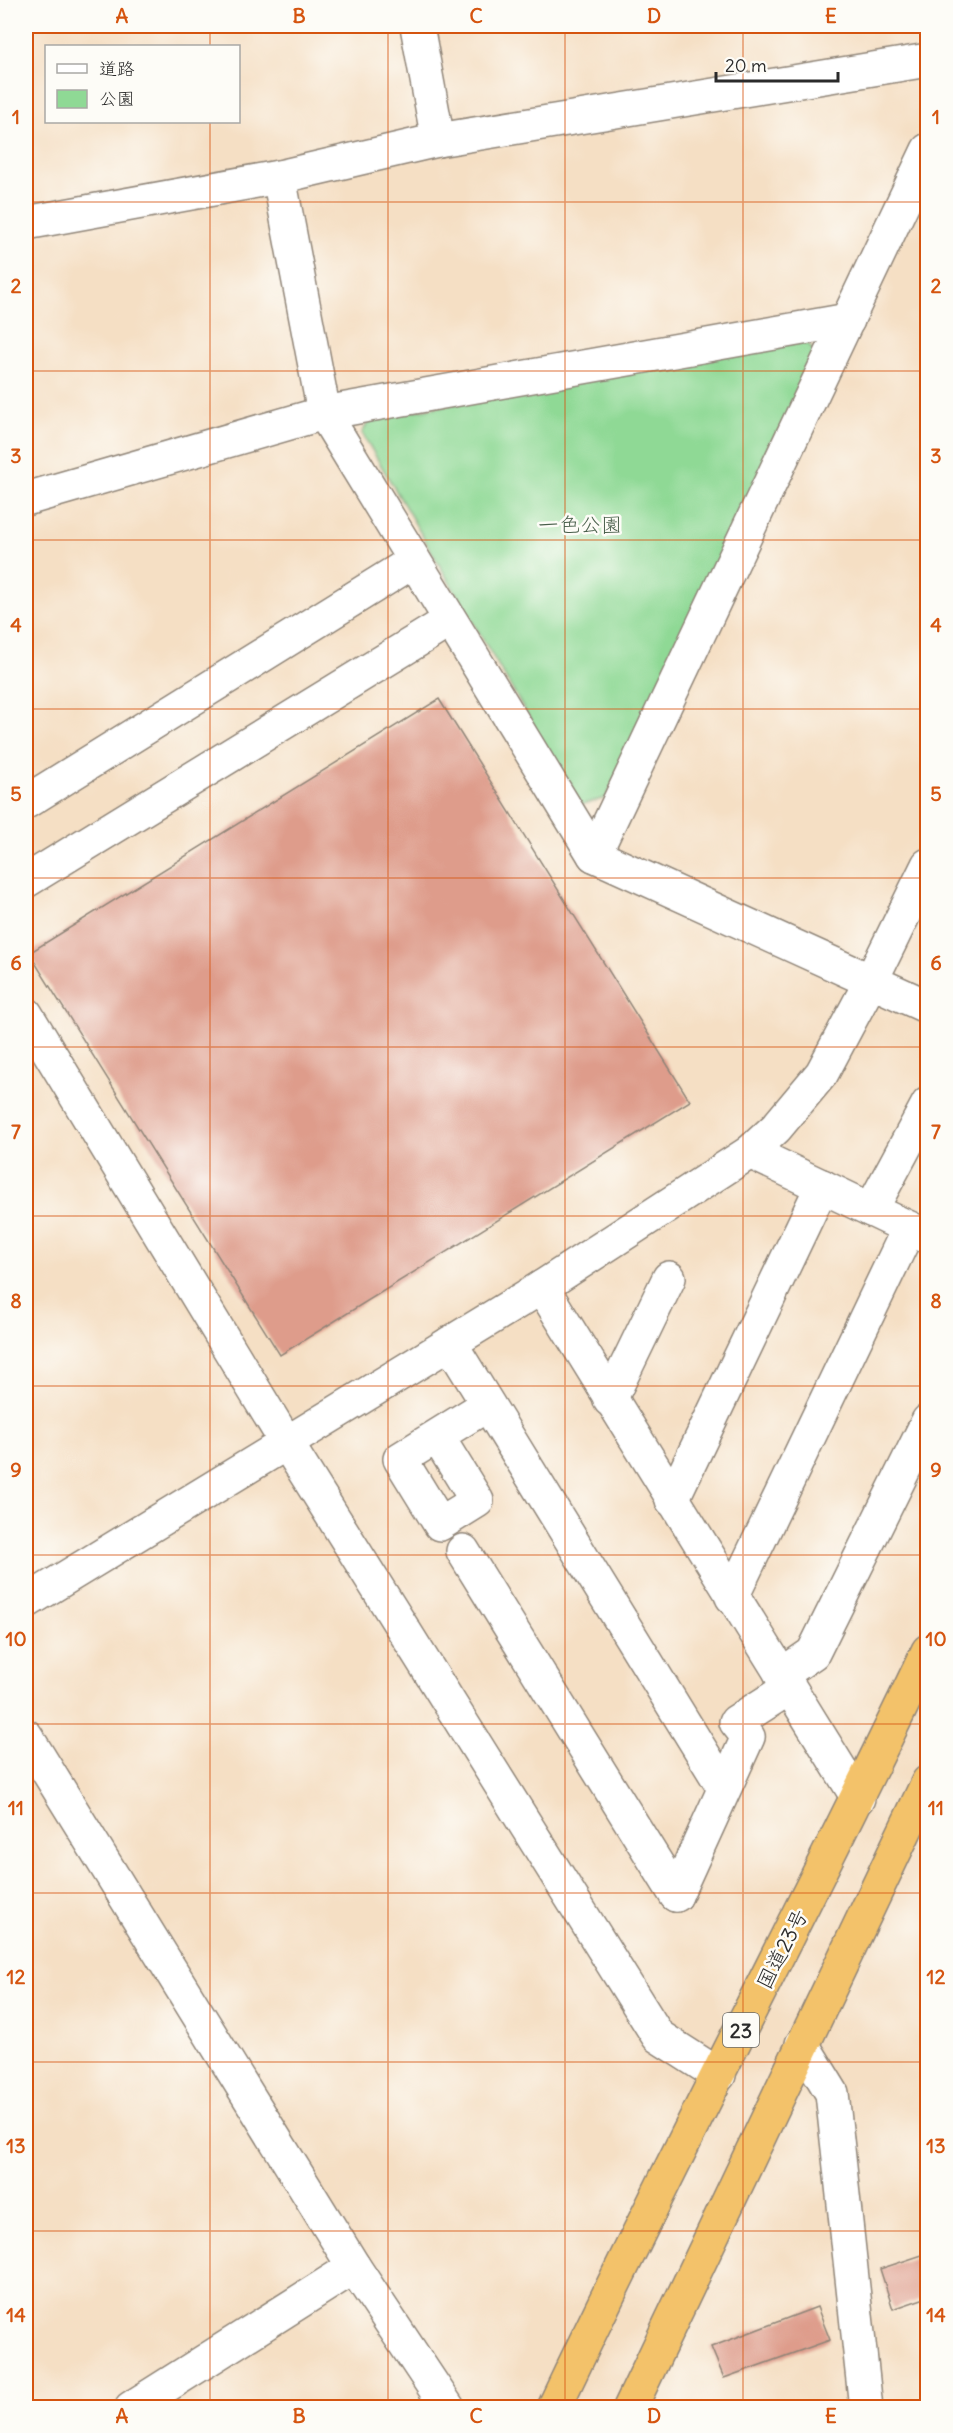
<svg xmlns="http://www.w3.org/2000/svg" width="953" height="2433" font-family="Delius,'Klee One',sans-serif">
	<rect width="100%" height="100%" fill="#fdfcf7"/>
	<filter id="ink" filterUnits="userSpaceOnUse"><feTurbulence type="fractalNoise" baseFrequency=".0167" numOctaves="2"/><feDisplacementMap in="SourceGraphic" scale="12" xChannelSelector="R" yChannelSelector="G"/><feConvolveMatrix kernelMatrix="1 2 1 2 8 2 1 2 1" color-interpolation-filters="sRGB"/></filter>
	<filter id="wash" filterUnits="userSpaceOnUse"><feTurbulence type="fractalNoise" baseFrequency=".008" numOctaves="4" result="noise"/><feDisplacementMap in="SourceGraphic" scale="24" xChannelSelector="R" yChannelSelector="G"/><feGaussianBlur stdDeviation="1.35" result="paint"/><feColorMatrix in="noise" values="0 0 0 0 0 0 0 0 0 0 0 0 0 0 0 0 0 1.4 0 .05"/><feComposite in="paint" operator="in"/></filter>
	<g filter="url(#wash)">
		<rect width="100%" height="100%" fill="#f5dfc4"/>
		<!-- green -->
		<path fill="#8fd995" stroke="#5d8260" stroke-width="1.5" d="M805,340l13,16 -212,442 -26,7 -218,-372 8,-14z"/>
		<g id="blocks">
			<!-- building -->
			<g fill="#de9c8b">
				<path d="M439,699l251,402 -410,254 -251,-402z"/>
				<path d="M928,2253v44l-35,12 -13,-40z"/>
				<path d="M817,2307l13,33 -106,38 -13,-31z"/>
			</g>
		</g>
	</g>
	<g filter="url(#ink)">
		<use href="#blocks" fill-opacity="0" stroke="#908578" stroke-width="1.5"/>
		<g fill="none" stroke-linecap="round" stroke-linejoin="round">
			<!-- minor casing -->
			<g stroke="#908578" stroke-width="36">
				<g id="minor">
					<path d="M417,26l21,114"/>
					<path d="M279,177l45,236 270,442 334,152"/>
					<path d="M26,223l253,-46 159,-37 490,-80"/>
					<path d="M26,499l298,-86 524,-93"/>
					<path d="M26,802l388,-241"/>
					<path d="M594,855l334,-705"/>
					<path d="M26,881l423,-260"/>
					<path d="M26,1014l260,428 372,594 61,39"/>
					<path d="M750,1152l178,85"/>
					<path d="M871,1210l57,-106"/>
					<path d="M542,1287l316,511"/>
					<path d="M450,1343l274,445"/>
					<path d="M610,1400l59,-122"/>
					<path d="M437,1436l40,65 -37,23 -40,-65 87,-54"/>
					<path d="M672,1500l150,-314"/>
					<path d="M463,1551l213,344"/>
					<path d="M732,1597l177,-369"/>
					<path d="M26,1602l516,-315 208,-135 26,-24 46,-55 48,-90 58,-118"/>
					<path d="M781,1675l32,-22 115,-232"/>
					<path d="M26,1736l328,531 94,141"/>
					<path d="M676,1895l72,-158 -12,-15 53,-34"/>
					<path d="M802,2044l30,49 34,315"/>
					<path d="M131,2408l223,-141"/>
				</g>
			</g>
			<!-- highway casing -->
			<g stroke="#908578" stroke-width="36">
				<g id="highway">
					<path d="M554,2408c120,-255 253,-503 374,-757"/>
					<path d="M630,2408l298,-626"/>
				</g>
			</g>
			<!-- minor -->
			<use href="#minor" stroke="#fff" stroke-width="33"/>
			<!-- highway -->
			<use href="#highway" stroke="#f3c26a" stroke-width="33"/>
		</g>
	</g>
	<!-- grid -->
	<path fill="none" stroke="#d5540f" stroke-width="1.5" stroke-opacity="0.55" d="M210,26v20M388,26v2382M565,26v2382M743,26v2382M210,122v2286M26,202h902M26,371h902M26,540h902M26,709h902M26,878h902M26,1047h902M26,1216h902M26,1386h902M26,1555h902M26,1724h902M26,1893h902M26,2062h902M26,2231h902"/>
	<g text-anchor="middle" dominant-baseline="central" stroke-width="5" stroke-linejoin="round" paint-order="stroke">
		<!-- shield labels -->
		<rect fill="#fdfcf7" stroke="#6a6a68" stroke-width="1.5" x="723" y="2013" width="36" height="34" rx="4.5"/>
		<g font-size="20" font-weight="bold" fill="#2b2b2b">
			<text x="741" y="2030">23</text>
		</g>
		<!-- park labels -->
		<g font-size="21" fill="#495f4b" stroke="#fdfcf7">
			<text x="580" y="524">一色公園</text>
		</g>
		<!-- street labels -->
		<g font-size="21" fill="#2b2b2b" stroke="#fdfcf7">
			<text transform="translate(782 1949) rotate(-63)">国道23号</text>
		</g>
	</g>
	<!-- margin -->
	<rect width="953" height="2433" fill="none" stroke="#fdfcf7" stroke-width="66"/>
	<!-- legend -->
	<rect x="45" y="45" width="195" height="78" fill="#fdfcf7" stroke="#a9a8a5" stroke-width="1.5"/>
	<rect x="57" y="64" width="30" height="9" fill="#ffffff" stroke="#a9a8a5" stroke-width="1.5"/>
	<text x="99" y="75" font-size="18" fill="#2b2b2b">道路</text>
	<rect x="57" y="90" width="30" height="18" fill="#8fd995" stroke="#a9a8a5" stroke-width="1.5"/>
	<text x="99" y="105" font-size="18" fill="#2b2b2b">公園</text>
	<!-- scale -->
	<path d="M716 72v9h122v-9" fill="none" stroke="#2b2b2b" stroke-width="3"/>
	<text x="725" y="72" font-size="18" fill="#2b2b2b" stroke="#fdfcf7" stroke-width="4.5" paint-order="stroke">20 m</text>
	<rect x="33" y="33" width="887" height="2367" fill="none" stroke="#d5540f" stroke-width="2"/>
	<g font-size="20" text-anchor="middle" font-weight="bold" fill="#d5540f">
		<text x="122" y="23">A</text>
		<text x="299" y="23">B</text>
		<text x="476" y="23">C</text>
		<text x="654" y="23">D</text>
		<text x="831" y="23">E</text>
		<text x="16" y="124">1</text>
		<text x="936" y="124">1</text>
		<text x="16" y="293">2</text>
		<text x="936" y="293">2</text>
		<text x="16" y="463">3</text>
		<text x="936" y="463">3</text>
		<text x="16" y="632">4</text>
		<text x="936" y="632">4</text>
		<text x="16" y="801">5</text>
		<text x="936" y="801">5</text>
		<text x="16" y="970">6</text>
		<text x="936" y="970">6</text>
		<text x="16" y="1139">7</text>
		<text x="936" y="1139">7</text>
		<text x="16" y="1308">8</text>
		<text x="936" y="1308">8</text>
		<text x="16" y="1477">9</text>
		<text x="936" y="1477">9</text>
		<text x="16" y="1646">10</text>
		<text x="936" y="1646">10</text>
		<text x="16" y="1815">11</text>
		<text x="936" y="1815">11</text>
		<text x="16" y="1984">12</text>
		<text x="936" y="1984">12</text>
		<text x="16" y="2153">13</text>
		<text x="936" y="2153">13</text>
		<text x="16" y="2322">14</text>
		<text x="936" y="2322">14</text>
		<text x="122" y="2423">A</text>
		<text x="299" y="2423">B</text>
		<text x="476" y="2423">C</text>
		<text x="654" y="2423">D</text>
		<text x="831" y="2423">E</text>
	</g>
</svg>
